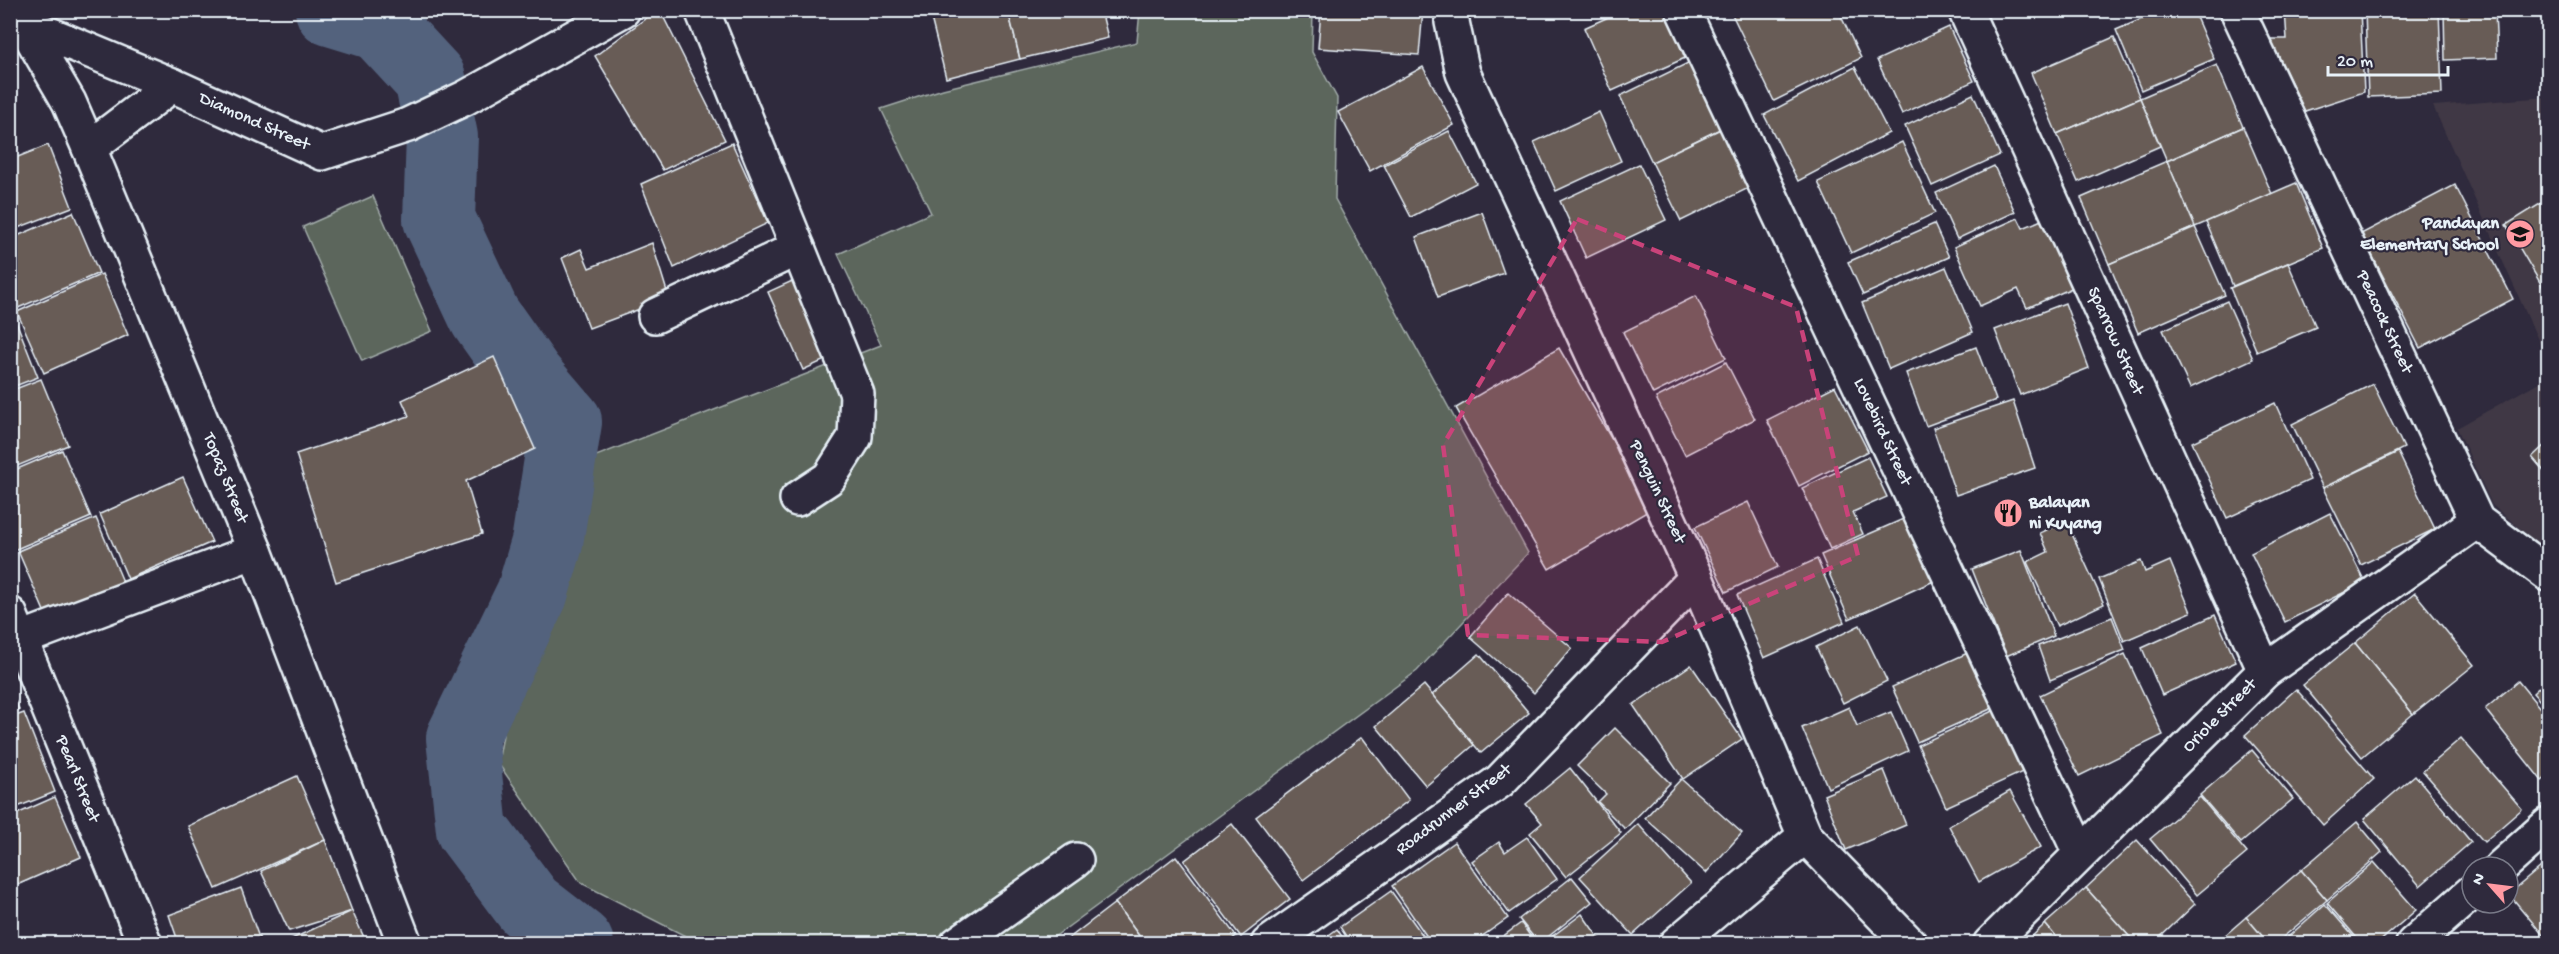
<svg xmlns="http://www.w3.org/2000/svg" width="2559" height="954" font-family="'Gochi Hand',sans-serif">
	<rect width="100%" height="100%" fill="#2f2a3d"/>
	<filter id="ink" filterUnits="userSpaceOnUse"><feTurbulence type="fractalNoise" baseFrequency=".0167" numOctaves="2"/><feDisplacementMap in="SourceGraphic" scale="12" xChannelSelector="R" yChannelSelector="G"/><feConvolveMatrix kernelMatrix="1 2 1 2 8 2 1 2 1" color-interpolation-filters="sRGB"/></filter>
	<g filter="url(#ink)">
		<!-- built -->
		<g fill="#403945">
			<path d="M2548,97v265l-115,-256z"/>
			<path d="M2548,377v175l-56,-47 -35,-77z"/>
		</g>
		<!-- green -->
		<g fill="#5b665b" stroke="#a2acaa" stroke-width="1.5">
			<path d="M1140,11h173l-1,41 25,46 -2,101 193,354 -111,118 -371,272h-347l-118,-60 -83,-120 18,-100 80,-207 285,-111 -43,-91 93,-41 -50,-104 62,-20 194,-47z"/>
			<path d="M373,196l59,135 -70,30 -59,-134z"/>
		</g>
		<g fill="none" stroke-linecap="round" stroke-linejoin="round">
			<!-- river -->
			<path stroke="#53627d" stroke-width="72" d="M331,10l49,15 50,54 12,58 -3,82 46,98 43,61 38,44 -19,121 -15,51 -70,144 10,92 57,76 49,38"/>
		</g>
		<!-- building -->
		<g fill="#675b57" stroke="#e8f1f8" stroke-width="1.5">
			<path d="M657,10h3l65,130 -62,30 -68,-114z"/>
			<path d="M929,10h79l12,49 -74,19z"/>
			<path d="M1008,10h93l7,28 -88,21z"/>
			<path d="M1321,10h102l-4,45 -101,-7z"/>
			<path d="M1624,10h41l20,48 -73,33 -28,-63z"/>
			<path d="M1730,10h108l23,48 -87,43z"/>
			<path d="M2163,10h30l21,49 -73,31 -25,-60z"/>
			<path d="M2285,10h75l4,82 -59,19 -35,-72h17z"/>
			<path d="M2365,10h74l3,84 -74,3z"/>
			<path d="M2444,10h51l2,48 -52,2z"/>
			<path d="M1949,27l25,54 -72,33 -25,-54z"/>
			<path d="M2114,37l26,61 -83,36 -26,-61z"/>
			<path d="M1690,62l32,66 -70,34 -32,-66z"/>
			<path d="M2217,65l26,62 -76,34 -27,-63z"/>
			<path d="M1423,67l31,58 -84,46 -32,-59z"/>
			<path d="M1855,67l34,66 -91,48 -34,-66z"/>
			<path d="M1973,94l27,61 -68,31 -27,-60z"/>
			<path d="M2140,98l20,48 -82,36 -21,-48z"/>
			<path d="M1599,112l22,49 -65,30 -22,-49z"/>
			<path d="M1731,124l28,59 -78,38 -29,-59z"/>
			<path d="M2243,127l29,67 -77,33 -28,-66z"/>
			<path d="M1449,131l27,52 -65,34 -27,-52z"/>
			<path d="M1902,142l33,71 -84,40 -33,-71z"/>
			<path d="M732,143l36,80 -94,45 -33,-84z"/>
			<path d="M48,145l24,62 -62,24v-71z"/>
			<path d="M2167,161l28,66 -86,37 -28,-66z"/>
			<path d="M1639,164l27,56 -80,38 -26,-57z"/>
			<path d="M1994,166l21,46 -58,27 -21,-46z"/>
			<path d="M2296,183l27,65 -90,38 -27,-64z"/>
			<path d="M2455,185l58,114 -93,49 -59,-114z"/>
			<path d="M2548,199v97l-42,-71z"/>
			<path d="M73,212l26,61 -81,35 -8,-16v-53z"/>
			<path d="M1482,212l22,61 -66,24 -22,-60z"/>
			<path d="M2053,215l30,68 -56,25 -9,-19 -38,17 -26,-59 64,-29 5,10z"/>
			<path d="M1934,224l15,33 -86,38 -15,-33z"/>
			<path d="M2195,227l30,68 -87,38 -29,-69z"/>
			<path d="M652,243l17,55 -80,30 -27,-70 19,-9 8,19z"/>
			<path d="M2288,263l28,64 -59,25 -27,-64z"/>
			<path d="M1946,267l27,65 -84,37 -27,-66z"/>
			<path d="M102,274l26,61 -84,38 -27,-61z"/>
			<path d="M801,277l35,78 -33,15 -35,-78z"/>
			<path d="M1696,296l30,62 -73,36 -30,-62z"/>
			<path d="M2227,301l26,58 -63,29 -27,-58z"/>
			<path d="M2065,303l24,65 -69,27 -25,-65z"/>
			<path d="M14,316l24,61 -28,11v-71z"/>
			<path d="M1976,347l20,53 -70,26 -20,-53z"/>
			<path d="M1559,348l93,161 -103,60 -93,-161z"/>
			<path d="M494,357l41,92 -69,32 16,53 -146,48 -40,-128 113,-38 -7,-16z"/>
			<path d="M1726,362l29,57 -70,36 -29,-57z"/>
			<path d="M41,379l27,66 -58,24v-78z"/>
			<path d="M2373,384l31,64 -81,40 -31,-64z"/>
			<path d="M1835,386l33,65 -69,35 -32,-66z"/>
			<path d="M2013,401l22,67 -79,27 -23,-67z"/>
			<path d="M2275,403l35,77 -83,38 -35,-76z"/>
			<path d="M2548,442v34l-16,-19z"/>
			<path d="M62,450l29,67 -77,33 -4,-9v-69z"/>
			<path d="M2398,452l37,77 -74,36 -38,-77z"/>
			<path d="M1868,457l19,40 -34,15 10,22 -33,15 -28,-61z"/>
			<path d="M183,477l29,65 -84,37 -28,-65z"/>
			<path d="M1748,502l30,65 -52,25 -31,-65z"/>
			<path d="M2330,513l35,69 -80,40 -34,-69z"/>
			<path d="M1908,517l28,63 -87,39 -28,-64z"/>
			<path d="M96,518l28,66 -77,34 -29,-67z"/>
			<path d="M2066,521l38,83 -47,22 -30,-64 21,-10 -8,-19z"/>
			<path d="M2021,550l33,86 -48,20 -34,-87z"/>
			<path d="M1817,559l27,63 -80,36 -27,-63z"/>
			<path d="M2141,561l4,11 25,-11 21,51 -67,29 -25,-62z"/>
			<path d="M1508,593l64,55 -38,45 -64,-56z"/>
			<path d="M2415,593l59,72 -61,49 -58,-71z"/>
			<path d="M2215,615l21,47 -74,33 -20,-47z"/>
			<path d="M2112,617l13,33 -75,30 -12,-34z"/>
			<path d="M1860,625l27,56 -44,22 -27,-56z"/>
			<path d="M2355,643l58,71 -51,43 -59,-72z"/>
			<path d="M1972,651l25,55 -80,36 -25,-55z"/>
			<path d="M1479,654l50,59 -48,40 -49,-58z"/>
			<path d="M2125,654l38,81 -84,41 -39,-81z"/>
			<path d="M1691,665l51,74 -59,40 -50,-74z"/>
			<path d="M2548,679v31l-15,-17z"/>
			<path d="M2518,681l30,37v58l-6,5 -57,-72z"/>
			<path d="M1424,685l50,60 -48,41 -50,-60z"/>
			<path d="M10,689l9,21 -9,3z"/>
			<path d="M2296,689l78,90 -51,46 -78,-90z"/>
			<path d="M1849,707l8,19 34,-14 17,39 -80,37 -26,-60z"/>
			<path d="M1999,708l28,62 -81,37 -28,-62z"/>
			<path d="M24,713l31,79 -45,18v-92z"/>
			<path d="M1615,728l55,55 -45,46 -27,-27 8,-8 -29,-28z"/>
			<path d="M1362,737l47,63 -106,80 -47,-63z"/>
			<path d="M2461,738l61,71 -38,33 -61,-71z"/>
			<path d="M2252,750l41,49 -52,44 -41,-48z"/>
			<path d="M1570,768l51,65 -55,44 -36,-44 12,-10 -16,-19z"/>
			<path d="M1884,770l22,55 -60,25 -22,-55z"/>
			<path d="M2415,775l56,67 -51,44 -56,-67z"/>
			<path d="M297,776l28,64 -109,49 -28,-63z"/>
			<path d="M1681,779l61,54 -36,40 -61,-55z"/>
			<path d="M2010,791l31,56 -62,35 -30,-56z"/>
			<path d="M55,797l26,60 -71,31v-71z"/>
			<path d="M2200,797l47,56 -50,42 -47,-56z"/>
			<path d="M2357,822l25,30 -55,48 -26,-30z"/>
			<path d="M1232,824l58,75 -49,38 -57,-76z"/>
			<path d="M1638,824l53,59 -58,52 -53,-58z"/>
			<path d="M1527,837l30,42 -48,34 -37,-52 27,-19 6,10z"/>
			<path d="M325,840l27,71 -63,20 -28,-60z"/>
			<path d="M2137,840l58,64 -42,40h-17l-50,-56z"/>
			<path d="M1454,842l54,76 -37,26h-39l-40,-58z"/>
			<path d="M1176,856l60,80 -10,8h-81l-30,-41z"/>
			<path d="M2548,861v80l-39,-47z"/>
			<path d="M2374,862l42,48 -39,34h-15l-35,-41z"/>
			<path d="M2301,870l26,30 -52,44h-6l-23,-27z"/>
			<path d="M1572,877l20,25 -53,42 -20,-25z"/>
			<path d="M241,888l20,55 -82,1 -10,-29z"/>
			<path d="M2086,888l50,56h-74l-17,-20z"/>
			<path d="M1391,891l38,53h-78l-11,-17z"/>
			<path d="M1115,903l30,41h-80l-1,-2z"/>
			<path d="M2325,904l35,40h-80z"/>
			<path d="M352,911l15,33h-86z"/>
			<path d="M1582,914l21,30h-61z"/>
			<path d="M2246,917l23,27h-54z"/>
			<path d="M1521,923l15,21h-42v-1z"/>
			<path d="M2045,924l17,20h-38z"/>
			<path d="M1337,929l10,15h-30z"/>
		</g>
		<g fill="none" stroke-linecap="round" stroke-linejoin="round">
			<!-- minor casing -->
			<g stroke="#e8f1f8" stroke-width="38">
				<g id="minor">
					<path d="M702,10l155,384 -2,43 -26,41 -32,21"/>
					<path d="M1452,10v12l11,51 233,505 109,258 105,108"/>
					<path d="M1683,10l397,843"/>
					<path d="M1965,10l300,661"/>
					<path d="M2237,10l240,511 71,53"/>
					<path d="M18,21l154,64 150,68 86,-28 57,-27 158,-88"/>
					<path d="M23,23l46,79 20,46 166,403 150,393"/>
					<path d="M89,148l83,-63"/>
					<path d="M655,316l143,-68"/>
					<path d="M10,614l135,330"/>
					<path d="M10,643l245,-92"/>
					<path d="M2501,867l47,-42"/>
					<path d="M957,944l119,-84"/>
					<path d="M1268,944l232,-163 196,-203"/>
					<path d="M1676,944l129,-108"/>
					<path d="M1990,944l275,-273 212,-150"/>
					<path d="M2413,944l59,-52"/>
				</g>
			</g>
			<!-- minor -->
			<use href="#minor" stroke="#2f2a3d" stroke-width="33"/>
		</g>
	</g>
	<!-- marked area -->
	<path fill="#ca437a" fill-opacity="0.2" stroke="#ca437a" stroke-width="4.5" stroke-dasharray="12 8" stroke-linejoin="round" d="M1577,219l219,88 62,249 -196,86 -194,-7 -25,-190z"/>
	<!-- icons -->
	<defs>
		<g id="school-disc" transform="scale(1.5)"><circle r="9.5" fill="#ff9aa2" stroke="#2f2a3d"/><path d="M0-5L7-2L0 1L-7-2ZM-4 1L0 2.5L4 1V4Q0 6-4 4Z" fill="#111"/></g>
		<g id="restaurant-disc" transform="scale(1.5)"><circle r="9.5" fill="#ff9aa2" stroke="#2f2a3d"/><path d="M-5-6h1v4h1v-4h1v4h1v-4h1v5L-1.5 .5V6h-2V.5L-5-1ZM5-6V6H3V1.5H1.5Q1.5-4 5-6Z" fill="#111"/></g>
	</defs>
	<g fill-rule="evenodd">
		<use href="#school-disc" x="2520" y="234"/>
		<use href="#restaurant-disc" x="2008" y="513"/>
	</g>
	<g text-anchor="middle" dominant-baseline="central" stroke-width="4.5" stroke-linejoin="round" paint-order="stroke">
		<!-- street labels -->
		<g font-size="18" fill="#e8f1f8" stroke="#2f2a3d">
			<text transform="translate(254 122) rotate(24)">Diamond Street</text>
			<text transform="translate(2384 322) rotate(65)">Peacock Street</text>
			<text transform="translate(2115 341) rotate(66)">Sparrow Street</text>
			<text transform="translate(1882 432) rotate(65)">Lovebird Street</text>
			<text transform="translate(225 478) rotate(68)">Topaz Street</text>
			<text transform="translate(1657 492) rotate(65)">Penguin Street</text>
			<text transform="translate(2220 716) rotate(-45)">Oriole Street</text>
			<text transform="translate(77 779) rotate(68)">Pearl Street</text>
			<text transform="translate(1454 810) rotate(-37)">Roadrunner Street</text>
		</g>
		<!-- poi labels -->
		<g font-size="18" font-weight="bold" fill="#e8f1f8" stroke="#2f2a3d" text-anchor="end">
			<text x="2499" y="224">Pandayan<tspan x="2499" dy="21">Elementary School</tspan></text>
			<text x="2029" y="503" text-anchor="start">Balayan<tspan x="2029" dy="21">ni Kuyang</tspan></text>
		</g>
	</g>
	<!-- margin -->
	<rect width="2559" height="954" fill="none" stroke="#2f2a3d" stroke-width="36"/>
	<rect x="18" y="18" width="2523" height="918" fill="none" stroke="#e8f1f8" stroke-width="2" filter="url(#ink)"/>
	<!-- north arrow -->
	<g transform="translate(2490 885) rotate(298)"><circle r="28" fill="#2f2a3d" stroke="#797a88" stroke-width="1.5"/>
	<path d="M0-4.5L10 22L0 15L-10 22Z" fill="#ff9aa2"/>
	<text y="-9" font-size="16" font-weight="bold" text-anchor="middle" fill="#e8f1f8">N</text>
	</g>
	<!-- scale -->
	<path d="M2328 66v9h120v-9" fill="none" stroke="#e8f1f8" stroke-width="3"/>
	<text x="2337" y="66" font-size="18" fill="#e8f1f8" stroke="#2f2a3d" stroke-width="4.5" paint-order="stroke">20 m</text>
</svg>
